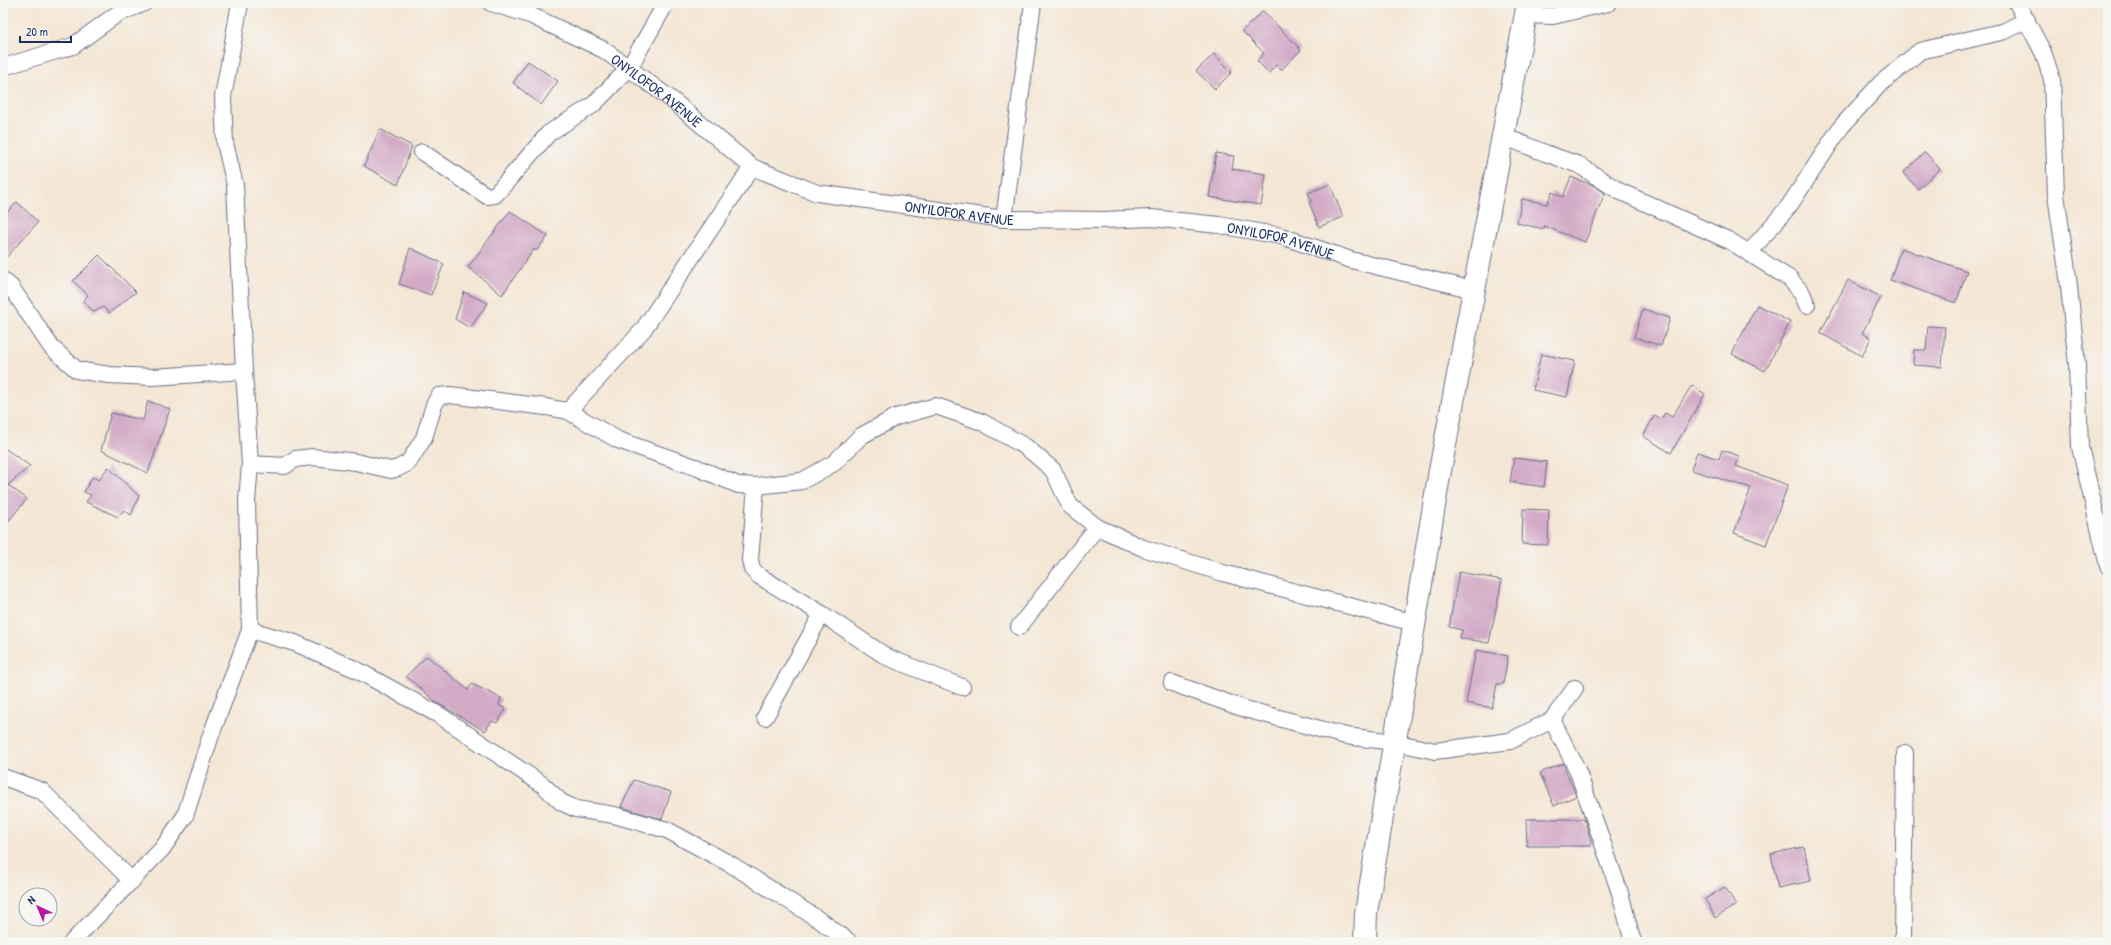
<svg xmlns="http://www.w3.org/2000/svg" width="2111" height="945" font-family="'Patrick Hand',sans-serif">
	<rect width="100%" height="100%" fill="#f6f6f2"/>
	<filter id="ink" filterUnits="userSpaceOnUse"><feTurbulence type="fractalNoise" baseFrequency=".025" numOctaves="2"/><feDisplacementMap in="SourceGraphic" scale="8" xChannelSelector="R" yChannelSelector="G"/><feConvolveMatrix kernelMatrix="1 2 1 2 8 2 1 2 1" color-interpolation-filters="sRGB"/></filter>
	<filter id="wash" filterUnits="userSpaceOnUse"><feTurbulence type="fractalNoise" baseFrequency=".012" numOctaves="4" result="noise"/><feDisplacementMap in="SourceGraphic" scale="16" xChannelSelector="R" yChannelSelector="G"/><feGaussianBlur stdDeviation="0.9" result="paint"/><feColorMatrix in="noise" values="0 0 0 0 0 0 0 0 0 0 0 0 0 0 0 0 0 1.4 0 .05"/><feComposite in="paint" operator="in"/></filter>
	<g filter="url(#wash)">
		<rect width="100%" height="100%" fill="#f4e6d4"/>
		<g id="blocks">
			<!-- building -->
			<g fill="#d3abc7">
				<path d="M1263,11l38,39 -20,20 -5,-5 -7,8 -12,-12 7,-8 -22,-22z"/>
				<path d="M1214,54l18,18 -17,17 -19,-18z"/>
				<path d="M528,61l30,20 -17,24 -28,-22z"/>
				<path d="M380,129l32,17 -14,39 -34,-19z"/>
				<path d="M1925,152l15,17 -22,20 -15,-16z"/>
				<path d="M1216,153l18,3 -2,13 34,5 -5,31 -52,-8z"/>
				<path d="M1571,177l24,9 10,7 -20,49 -41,-16v3l-27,-6 5,-24 25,5 5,-12 11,5z"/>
				<path d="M1330,184l13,33 -24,10 -10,-25 3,-1 -4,-8z"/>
				<path d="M17,202l21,20 -35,39v-45z"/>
				<path d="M510,211l38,25 -12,15 -2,-2 -32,46 -34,-28z"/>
				<path d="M410,248l34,16 -13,31 -32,-11z"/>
				<path d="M1901,248l66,23 -11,32 -66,-23z"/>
				<path d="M99,255l37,37 -27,21 -6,-6 -9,5 -11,-11 5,-6 -15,-14z"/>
				<path d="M1848,280l33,17 -19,36 9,5 -9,18 -42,-23z"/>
				<path d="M464,292l24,11 -18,25 -15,-9z"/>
				<path d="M1757,305l33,17 -25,49 -33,-17z"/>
				<path d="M1643,309l27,9 -9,28 -27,-9z"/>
				<path d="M1928,326l17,1 -3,40 -29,-2 1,-15h12z"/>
				<path d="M1541,354l34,7 -8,36 -34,-7z"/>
				<path d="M1692,385l13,9 -34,59 -28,-17 12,-21 6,4 4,-6 7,4z"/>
				<path d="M148,401l22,8 -22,64 -47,-23 10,-37 32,7z"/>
				<path d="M3,447l27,19 -22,19 19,14 -24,28z"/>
				<path d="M1722,450l17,6 -3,10 52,19 -22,60 -32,-12 17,-45 -60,-18 6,-18 22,7z"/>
				<path d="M1514,458l33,4 -3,25 -34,-5z"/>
				<path d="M108,467l31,29 -8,19 -7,-5 -6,7 -32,-15 5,-7 -7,-3 8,-15 7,3z"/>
				<path d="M1523,509l26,1 -1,35 -26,-1z"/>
				<path d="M1459,572l43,8 -13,63 -29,-5 2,-8 -13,-3z"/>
				<path d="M1476,650l32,6 -5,28h-6l-5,24 -26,-5z"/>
				<path d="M427,656l41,34 4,-6 29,14 -2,7 7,4 -9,14 -5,-2 -7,10 -49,-29 -30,-26z"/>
				<path d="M1563,763l13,33 -22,10 -14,-33z"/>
				<path d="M634,780l37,12 -9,27 -41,-12z"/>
				<path d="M1526,819h58l7,21v6h-64z"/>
				<path d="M1804,847l7,34 -33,7 -7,-34z"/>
				<path d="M1725,887l11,18 -21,13 -10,-19z"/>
			</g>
		</g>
	</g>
	<g filter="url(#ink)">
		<use href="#blocks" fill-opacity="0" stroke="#676f87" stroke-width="1"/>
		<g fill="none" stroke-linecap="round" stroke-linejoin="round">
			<!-- street casing -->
			<g stroke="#676f87" stroke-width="18">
				<g id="street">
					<path id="s1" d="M491,3l39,12 74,35 68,50 80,67 65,26 187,26 99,1 48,-2 68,7 62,11 70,24 123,30"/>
					<path d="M2017,3l26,49 9,27 4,116 12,82 9,88 3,82 28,119"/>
					<path d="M1526,15l27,1 55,-13"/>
					<path d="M3,67l70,-21 44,-32 27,-11"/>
					<path d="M1503,136l42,17 34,12 40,26 111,50 60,38 12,14 5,12"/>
					<path d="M422,152l65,44 8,-1 54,-62 44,-28 36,-37 37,-65"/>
					<path d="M1004,219l29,-216"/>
					<path d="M1749,253l40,-47 52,-79 39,-43 40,-33 85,-20 22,-11"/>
					<path d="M3,280l8,7 40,60 26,23 32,5 44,2 91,-6"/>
					<path d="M568,411l75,-81 109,-163"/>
					<path d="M250,464l35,2 10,-7 18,-2 43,5 35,8 7,-2 10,-5 16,-25 10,-33 5,-9 11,-1 96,12 22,4 50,29 80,28 40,17 18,1 46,-5 32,-18 27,-27 35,-19 40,-11 46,16 44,25 27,23 17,36 27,21 46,21 80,25 191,50"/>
					<path d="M756,486l-6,74 2,9 7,7 63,38 65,43 75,30"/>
					<path d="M1019,627l78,-100"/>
					<path d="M250,630l45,13 60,26 84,46 104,70 18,17 15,7 38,6 53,15 65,35 89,56 28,21"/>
					<path d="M1172,683l73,26 101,27 48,6 41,9 75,-10 42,-21 23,-32"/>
					<path d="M765,717l57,-103"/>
					<path d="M1552,720l25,49 43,124 13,49"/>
					<path d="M3,777l39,14 90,90"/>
					<path d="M72,942l90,-93 23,-33 26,-81 39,-105 -3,-129 3,-37 -6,-93 -9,-186 -10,-42 -2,-46 17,-94"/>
					<path d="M1903,942l2,-189"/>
				</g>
			</g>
			<!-- secondary casing -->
			<g stroke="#676f87" stroke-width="24">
				<path id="secondary" d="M1365,942l1,-29 73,-437 89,-473"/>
			</g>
			<!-- street -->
			<use href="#street" stroke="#fff" stroke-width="16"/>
			<!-- secondary -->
			<use href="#secondary" stroke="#fff" stroke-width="22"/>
		</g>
	</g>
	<g text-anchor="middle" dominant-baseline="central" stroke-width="3" stroke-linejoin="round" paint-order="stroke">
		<!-- street labels -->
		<g font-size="15" fill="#1b2f5e" stroke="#f6f6f2">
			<text stroke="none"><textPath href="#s1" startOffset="189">ONYILOFOR AVENUE</textPath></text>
			<text stroke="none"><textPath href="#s1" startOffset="525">ONYILOFOR AVENUE</textPath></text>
			<text stroke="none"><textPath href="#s1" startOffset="849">ONYILOFOR AVENUE</textPath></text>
		</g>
	</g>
	<!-- margin -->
	<rect width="2111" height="945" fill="none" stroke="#f6f6f2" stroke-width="16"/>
	<!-- north arrow -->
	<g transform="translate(38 907) rotate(316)"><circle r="19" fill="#f6f6f2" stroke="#9ea6b7"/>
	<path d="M0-3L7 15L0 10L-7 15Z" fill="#b5179e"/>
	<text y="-6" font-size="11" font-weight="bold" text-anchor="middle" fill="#1b2f5e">N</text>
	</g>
	<!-- scale -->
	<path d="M20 36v6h51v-6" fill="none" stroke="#1b2f5e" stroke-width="2"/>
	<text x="26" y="36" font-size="12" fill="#1b2f5e" stroke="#f6f6f2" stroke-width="3" paint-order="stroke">20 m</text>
</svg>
